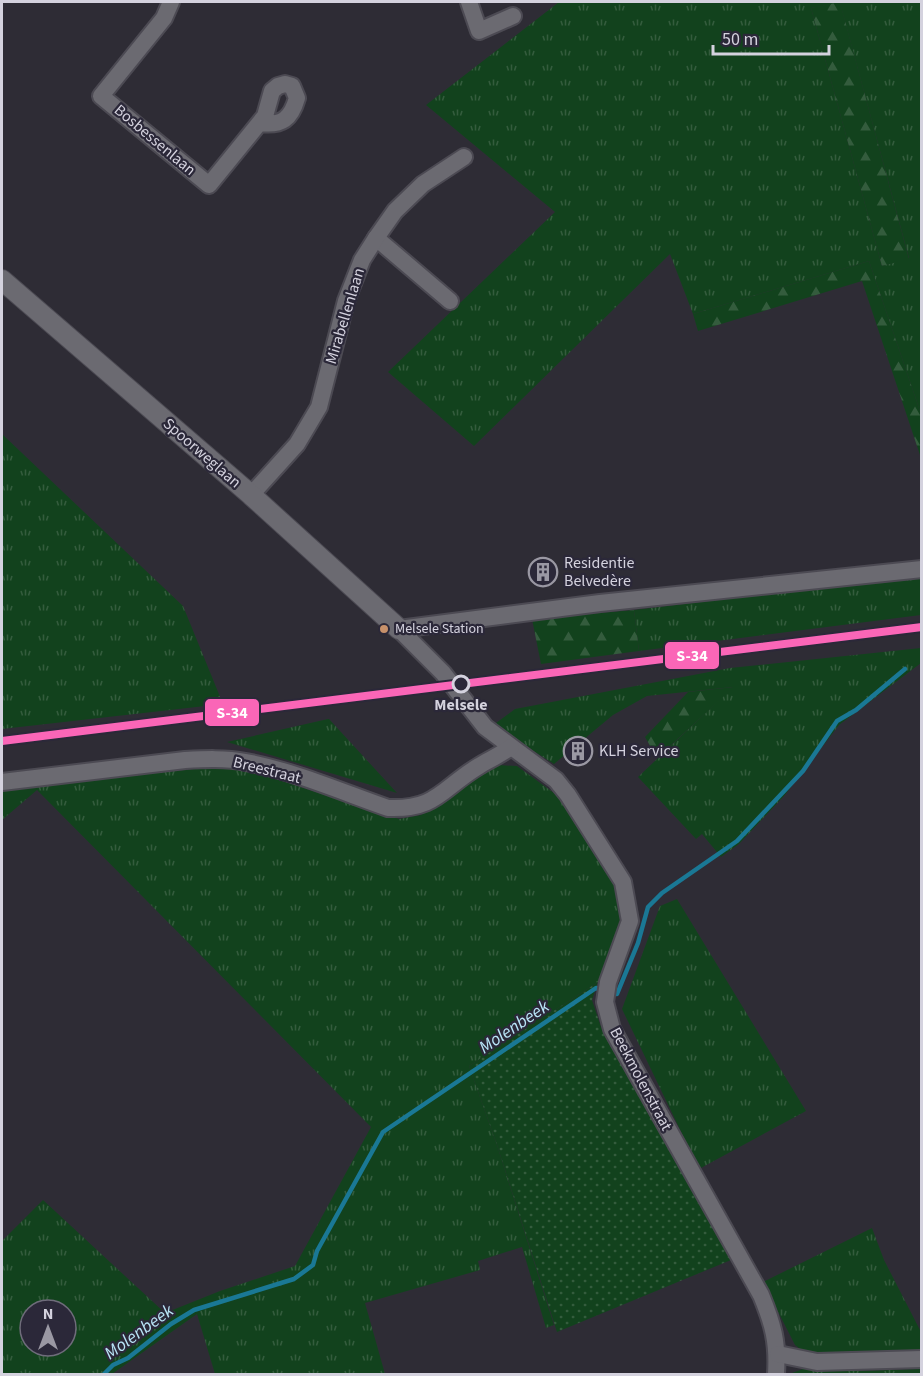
<svg xmlns="http://www.w3.org/2000/svg" width="923" height="1376" font-family="'Source Sans 3',sans-serif">
	<defs>
		<pattern id="grass-tufts" width="24" height="20" patternUnits="userSpaceOnUse" patternTransform="scale(1.5)"><rect width="24" height="20" fill="#12421d"/><path d="M3 7l-1-3M5 7V3M7 7l1-3M15 17l-1-3M17 17v-4M19 17l1-3" fill="none" stroke="#345c3d"/></pattern>
		<pattern id="forest-firs" width="22" height="20" patternUnits="userSpaceOnUse" patternTransform="scale(1.5)"><rect width="22" height="20" fill="#12421d"/><path d="M5 1l3.5 6h-7zM16 11l3.5 6h-7z" fill="#345c3d"/></pattern>
		<pattern id="garden-dots" width="8" height="8" patternUnits="userSpaceOnUse" patternTransform="scale(1.5)"><rect width="8" height="8" fill="#12421d"/><path d="M2 2h.1M6 6h.1" fill="none" stroke="#345c3d" stroke-width="1.8" stroke-linecap="round"/></pattern>
	</defs>
	<rect width="100%" height="100%" fill="#2e2c35"/>
	<!-- grass -->
	<g fill="url(#grass-tufts)" fill-rule="evenodd">
		<path d="M559,2h362v412l-52,-153 -176,53 -23,-60 -196,192 -86,-74 167,-160 -129,-107zM840,3l69,255 -27,8 -71,-258z"/>
		<path d="M2,434l181,172 40,98 -221,25z"/>
		<path d="M921,576v39l-282,36 -5,-41z"/>
		<path d="M921,648v15l-82,62 -55,71 -45,48 -18,13 -19,-23 -6,5 -58,-62 95,-90 -86,9 -34,19 -59,49 -47,-30 -11,-11 19,-14 215,-41z"/>
		<path d="M329,719l68,74 -170,-51 101,-23z"/>
		<path d="M232,765l167,54 22,-4 77,-50 19,1 52,38 51,89 2,25 -5,17 -19,47 -129,84 28,79 57,180 -8,3 -24,-81 -44,14 2,9 -115,33 20,71h-170l-18,-60 -85,60h-110v-133l41,-41 122,113 55,-22 75,-25 76,-139 -334,-337 -35,30v-31zM30,1310h36v36h-36z"/>
		<path d="M677,899l129,212 -107,58 -77,-160 38,-103z"/>
		<path d="M872,1228l12,32 37,72v24l-113,-1 -13,-10 -32,-63z"/>
		<path d="M803,1369l56,2 62,-2 1,5h-133z"/>
	</g>
	<!-- forest -->
	<g fill="url(#forest-firs)">
		<path d="M840,2l69,257 -27,7 -71,-258z"/>
		<path d="M869,261l52,153v44l-59,-177 -164,50 -5,-17z"/>
		<path d="M634,610l5,41 -98,13 -9,-45z"/>
		<path d="M734,687l-77,71 -12,-21 43,-45z"/>
	</g>
	<!-- garden -->
	<path fill="url(#garden-dots)" d="M598,982l-6,18 9,27 130,233 -174,72 -60,-187 -28,-79z"/>
	<g fill="none" stroke-linecap="round" stroke-linejoin="round">
		<!-- stream -->
		<g stroke="#1a7895" stroke-width="4.5">
			<path d="M610,992l7,2 21,-51 10,-36 14,-14 75,-52 66,-70 34,-50 19,-11 49,-41"/>
			<path d="M104,1374l9,-9 15,-7 43,-34 23,-14 100,-31 19,-14 4,-14 66,-119 213,-144 6,2"/>
		</g>
		<!-- minor casing -->
		<g stroke="#4c4a53" stroke-width="20">
			<g id="minor">
				<path d="M171,2l-7,16 -63,78 108,89 56,-69 7,-25 6,-5 7,-2 7,2 5,12c-6,21 -15,28 -37,25"/>
				<path d="M469,2l10,29 34,-15"/>
				<path d="M376,238l74,63"/>
				<path d="M251,495l46,-51 22,-37 27,-106 16,-41 14,-22 19,-27 28,-27 41,-27"/>
				<path d="M399,629l44,44 42,54 71,53 12,15 55,87 7,39 -22,61 -3,20 7,27 149,266c12,29 17,47 15,79"/>
				<path d="M399,629l201,-26 322,-34"/>
				<path d="M2,782l183,-22c20,-1 40,-2 61,2 48,9 96,30 142,46 49,2 54,-20 91,-42 10,-6 21,-11 32,-19"/>
				<path d="M778,1354l39,8 105,-3"/>
			</g>
		</g>
		<!-- tertiary casing -->
		<g stroke="#4c4a53" stroke-width="22">
			<path id="tertiary" d="M2,280l249,215 148,134"/>
		</g>
		<!-- minor -->
		<use href="#minor" stroke="#6b6a71" stroke-width="16"/>
		<!-- tertiary -->
		<use href="#tertiary" stroke="#6b6a71" stroke-width="20"/>
		<!-- rail-1 casing -->
		<g stroke="#2b2839" stroke-width="12">
			<path id="rail-1" d="M2,741l920,-114"/>
		</g>
		<!-- rail-1 -->
		<use href="#rail-1" stroke="#fa66b7" stroke-width="8"/>
	</g>
	<!-- icons -->
	<defs>
		<g id="building-ring" transform="scale(1.5)"><circle r="9.5" fill="#2b2839" stroke="#9a98a3" stroke-width="1.5"/><path d="M-4-6H4V6H1V3H-1V6H-4ZM-2.5-4.3h1.7v1.8h-1.7ZM.8-4.3h1.7v1.8H.8ZM-2.5-1h1.7V.8h-1.7ZM.8-1h1.7V.8H.8Z" fill="#9a98a3"/></g>
	</defs>
	<g fill-rule="evenodd">
		<use href="#building-ring" x="543" y="572"/>
		<use href="#building-ring" x="578" y="751"/>
	</g>
	<!-- markers -->
	<circle fill="#c7916a" stroke="#2b2839" stroke-width="2" cx="384" cy="629" r="5"/>
	<circle fill="#2b2839" stroke="#d4d2de" stroke-width="3" cx="461" cy="684" r="8"/>
	<g text-anchor="middle" dominant-baseline="central" stroke-width="4.5" stroke-linejoin="round" paint-order="stroke">
		<!-- bus labels -->
		<g font-size="14" fill="#d4d2de" stroke="#2b2839" text-anchor="start">
			<text x="395" y="629">Melsele Station</text>
		</g>
		<!-- street labels -->
		<g font-size="16" fill="#d4d2de" stroke="#2b2839">
			<text transform="translate(155 140) rotate(40)">Bosbessenlaan</text>
			<text transform="translate(345 316) rotate(-73)">Mirabellenlaan</text>
			<text transform="translate(202 453) rotate(41)">Spoorweglaan</text>
			<text transform="translate(267 770) rotate(14)">Breestraat</text>
			<text transform="translate(641 1079) rotate(62)">Beekmolenstraat</text>
		</g>
		<!-- poi labels -->
		<g font-size="16" fill="#d4d2de" stroke="#2b2839" text-anchor="start">
			<text x="564" y="563">Residentie<tspan x="564" dy="18">Belvedère</tspan></text>
			<text x="599" y="751">KLH Service</text>
		</g>
		<!-- stop labels -->
		<g font-size="16" font-weight="bold" fill="#d4d2de" stroke="#2b2839">
			<text x="461" y="705">Melsele</text>
		</g>
		<!-- water labels -->
		<g font-size="18" font-style="italic" fill="#b9e5f7" stroke="#2b2839">
			<text transform="translate(514 1027) rotate(-34)">Molenbeek</text>
			<text transform="translate(139 1332) rotate(-36)">Molenbeek</text>
		</g>
	</g>
	<g stroke="#2b2839" stroke-width="2">
		<rect x="664" y="641" width="56" height="29" rx="6" fill="#fa66b7"/>
		<rect x="204" y="698" width="56" height="29" rx="6" fill="#fa66b7"/>
	</g>
	<g font-size="16" text-anchor="middle" font-weight="bold" fill="#fff">
		<text x="692" y="661">S-34</text>
		<text x="232" y="718">S-34</text>
	</g>
	<!-- border -->
	<rect width="923" height="1376" fill="none" stroke="#d4d2de" stroke-width="6"/>
	<!-- north arrow -->
	<g transform="translate(48 1328)"><circle r="28" fill="#2b2839" stroke="#6f6c7b" stroke-width="1.5"/>
	<path d="M0-4.5L10 22L0 15L-10 22Z" fill="#9a98a3"/>
	<text y="-9" font-size="16" font-weight="bold" text-anchor="middle" fill="#d4d2de">N</text>
	</g>
	<!-- scale -->
	<path d="M713 45v9h116v-9" fill="none" stroke="#d4d2de" stroke-width="3"/>
	<text x="722" y="45" font-size="18" fill="#d4d2de" stroke="#2b2839" stroke-width="4.5" paint-order="stroke">50 m</text>
</svg>
